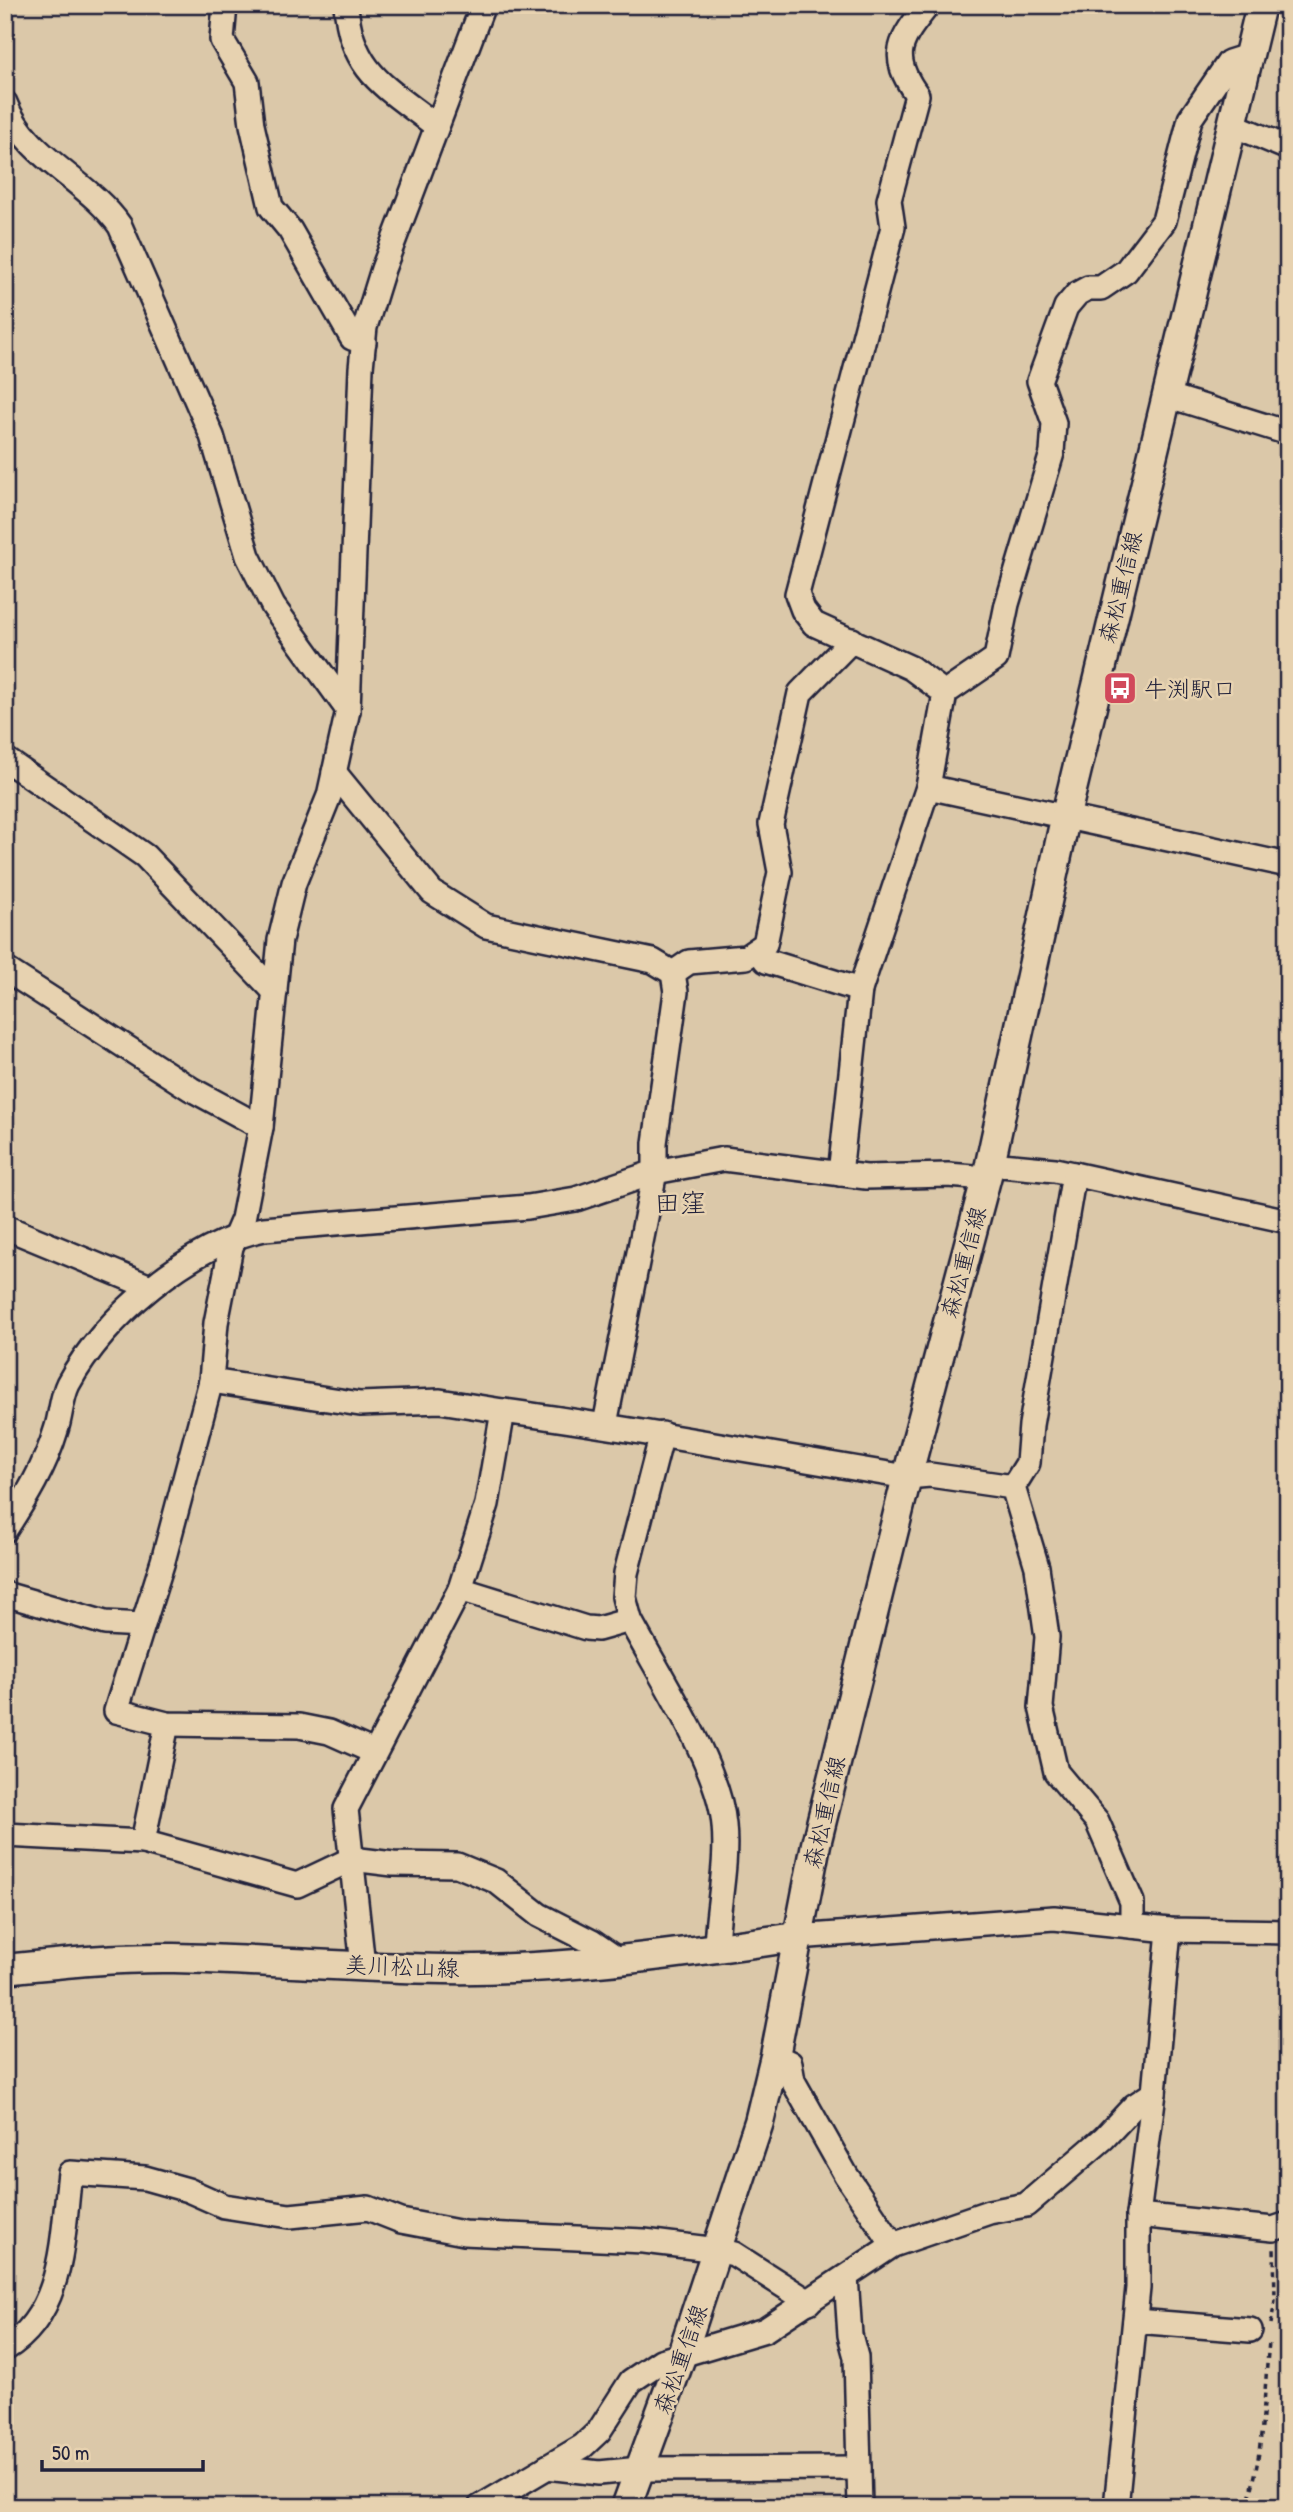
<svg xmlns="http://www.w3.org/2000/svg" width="1293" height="2512" font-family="'Patrick Hand','Klee One',sans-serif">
	<rect width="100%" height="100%" fill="#dbc8a9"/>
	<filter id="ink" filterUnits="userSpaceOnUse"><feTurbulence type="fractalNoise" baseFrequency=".0143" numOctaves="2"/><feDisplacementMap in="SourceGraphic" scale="14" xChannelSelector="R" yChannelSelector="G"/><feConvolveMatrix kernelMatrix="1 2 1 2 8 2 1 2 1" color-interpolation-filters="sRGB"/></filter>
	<g filter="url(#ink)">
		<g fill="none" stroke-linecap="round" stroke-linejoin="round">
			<!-- minor casing -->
			<g stroke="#22223b" stroke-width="28">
				<g id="minor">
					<path d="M225,5l-3,35 25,42 5,43 19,82 19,23 62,108 12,4"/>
					<path d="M346,5c5,68 42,83 90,121"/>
					<path d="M928,5c-28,35 -40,50 -11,90l-28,105 4,27 -96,367 6,16 11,14 97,44 34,25"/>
					<path d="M5,103c21,55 83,77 115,123l92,210 36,120 25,50 75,104"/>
					<path d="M1231,124l57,24"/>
					<path d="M1166,395l119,37"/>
					<path d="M5,759l140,97 130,136"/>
					<path d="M334,772l98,120 54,34 167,35 20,12 3,19 -21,151v29l-50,252"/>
					<path d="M928,787l360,78"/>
					<path d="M759,951l7,10 94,29"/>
					<path d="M5,969l186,120 70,38"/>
					<path d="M673,973l16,-11 57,-5 19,-13 15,-72 -9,-48 29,-131 52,-53"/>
					<path d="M990,1164l65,6 233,51"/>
					<path d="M840,1174l20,-184 68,-203 17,-94 51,-35 11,-54 45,-151 2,-30 -15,-42 27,-74 11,-13 11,-6h13l25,-17 38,-50 26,-102 39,-57 19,-6"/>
					<path d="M5,1227l145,60"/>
					<path d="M211,1381l149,23 80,-3 63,10"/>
					<path d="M662,1434l-36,139 -2,24 6,23c29,55 89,145 94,205 4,41 -7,82 -8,123"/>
					<path d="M1013,1487l15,-24 3,-38 43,-251"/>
					<path d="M5,1530c21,-32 40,-63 51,-100 5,-14 5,-32 12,-46 36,-67 121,-139 196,-155l264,-22 48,-8 79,-27 69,-13 142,18 82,-2 38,3"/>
					<path d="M460,1589l126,39 12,1 32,-9"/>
					<path d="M5,1594l100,29 37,2"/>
					<path d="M374,1752l-45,-20 -30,-6 -132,-2 -51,-13 47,-150 48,-180 5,-58 15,-76 12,-28 18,-92 19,-187 14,-57 35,-87 19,-86 13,-342 4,-41 18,-58 100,-264"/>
					<path d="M5,1835l138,7 154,43 55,-26 41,5 64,1 39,16 43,34 53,27 28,19"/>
					<path d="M143,1842l24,-118"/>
					<path d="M797,1937l257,-19 115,12 119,2"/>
					<path d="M363,1966l-17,-157 114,-220 27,-85 16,-93c135,18 269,44 404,66l23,-2 83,12 24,80 10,70 -6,70 15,65 41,49 35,81v24"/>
					<path d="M775,2056l15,7 3,18 53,94 47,70"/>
					<path d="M1138,2215l135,14 15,-5"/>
					<path d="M846,2277l4,58 6,22 4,150"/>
					<path d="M1135,2321l115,9"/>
					<path d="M5,2349c60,-36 57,-114 65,-176l75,5 43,12 36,16 66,10 78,-8 33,13 63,12 180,8 74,9 16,4 75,48"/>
					<path d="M547,2467l52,6 41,-4 219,-1"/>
					<path d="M480,2507l103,-61 16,-15 32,-50 30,-20 104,-31 128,-85 96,-33 37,-7 78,-67 30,-32 20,-13"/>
					<path d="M1116,2507l22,-219v-73l16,-122 15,-163"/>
				</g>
			</g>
			<!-- major casing -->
			<g stroke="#22223b" stroke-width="33">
				<g id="major">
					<path d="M5,1969c57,-6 112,-12 169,-11 90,2 180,10 270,11 119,2 236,-16 353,-32"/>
					<path d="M626,2507l56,-153 77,-232 16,-66 41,-212 91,-367 83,-313 75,-345 196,-814"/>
				</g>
			</g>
			<!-- path -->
			<g stroke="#22223b" stroke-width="3.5" stroke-dasharray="5 5" stroke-linecap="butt">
				<path d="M1271,2324l4,-24 -1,-52"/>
				<path d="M1246,2507c17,-43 18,-117 23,-165"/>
			</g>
			<!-- minor -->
			<use href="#minor" stroke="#e7d2b0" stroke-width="23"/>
			<!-- major -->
			<use href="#major" stroke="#e7d2b0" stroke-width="28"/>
		</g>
	</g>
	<!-- icons -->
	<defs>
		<g id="bus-square" transform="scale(1.75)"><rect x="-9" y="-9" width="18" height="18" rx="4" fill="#d1495b" stroke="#e7d2b0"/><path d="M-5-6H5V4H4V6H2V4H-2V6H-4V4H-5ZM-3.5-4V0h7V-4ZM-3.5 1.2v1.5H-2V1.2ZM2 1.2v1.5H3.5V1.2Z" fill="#fff"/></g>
	</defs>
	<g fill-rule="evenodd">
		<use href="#bus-square" x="1120" y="688"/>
	</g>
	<g text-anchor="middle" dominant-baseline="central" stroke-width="5" stroke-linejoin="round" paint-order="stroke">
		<!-- street labels -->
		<g font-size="23" fill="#22223b" stroke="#e7d2b0">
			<text transform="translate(1120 587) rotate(-76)">森松重信線</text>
			<text transform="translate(963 1262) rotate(-75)">森松重信線</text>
			<text transform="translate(824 1812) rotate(-77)">森松重信線</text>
			<text transform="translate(402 1966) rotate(2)">美川松山線</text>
			<text transform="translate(680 2359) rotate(-70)">森松重信線</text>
		</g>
		<!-- poi labels -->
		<g font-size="23" fill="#22223b" stroke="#e7d2b0" text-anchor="start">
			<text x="1144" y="688">牛渕駅口</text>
		</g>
		<!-- quarter labels -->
		<g font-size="26" fill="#22223b" stroke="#e7d2b0">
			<text x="680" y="1202">田窪</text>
		</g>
	</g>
	<!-- margin -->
	<rect width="1293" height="2512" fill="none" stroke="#e7d2b0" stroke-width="28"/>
	<rect x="14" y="14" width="1265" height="2484" fill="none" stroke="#22223b" stroke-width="2.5" filter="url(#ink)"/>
	<!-- scale -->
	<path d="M42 2460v10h161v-10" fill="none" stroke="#22223b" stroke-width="3.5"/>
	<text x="52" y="2460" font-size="21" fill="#22223b" stroke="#e7d2b0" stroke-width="5" paint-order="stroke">50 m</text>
</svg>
